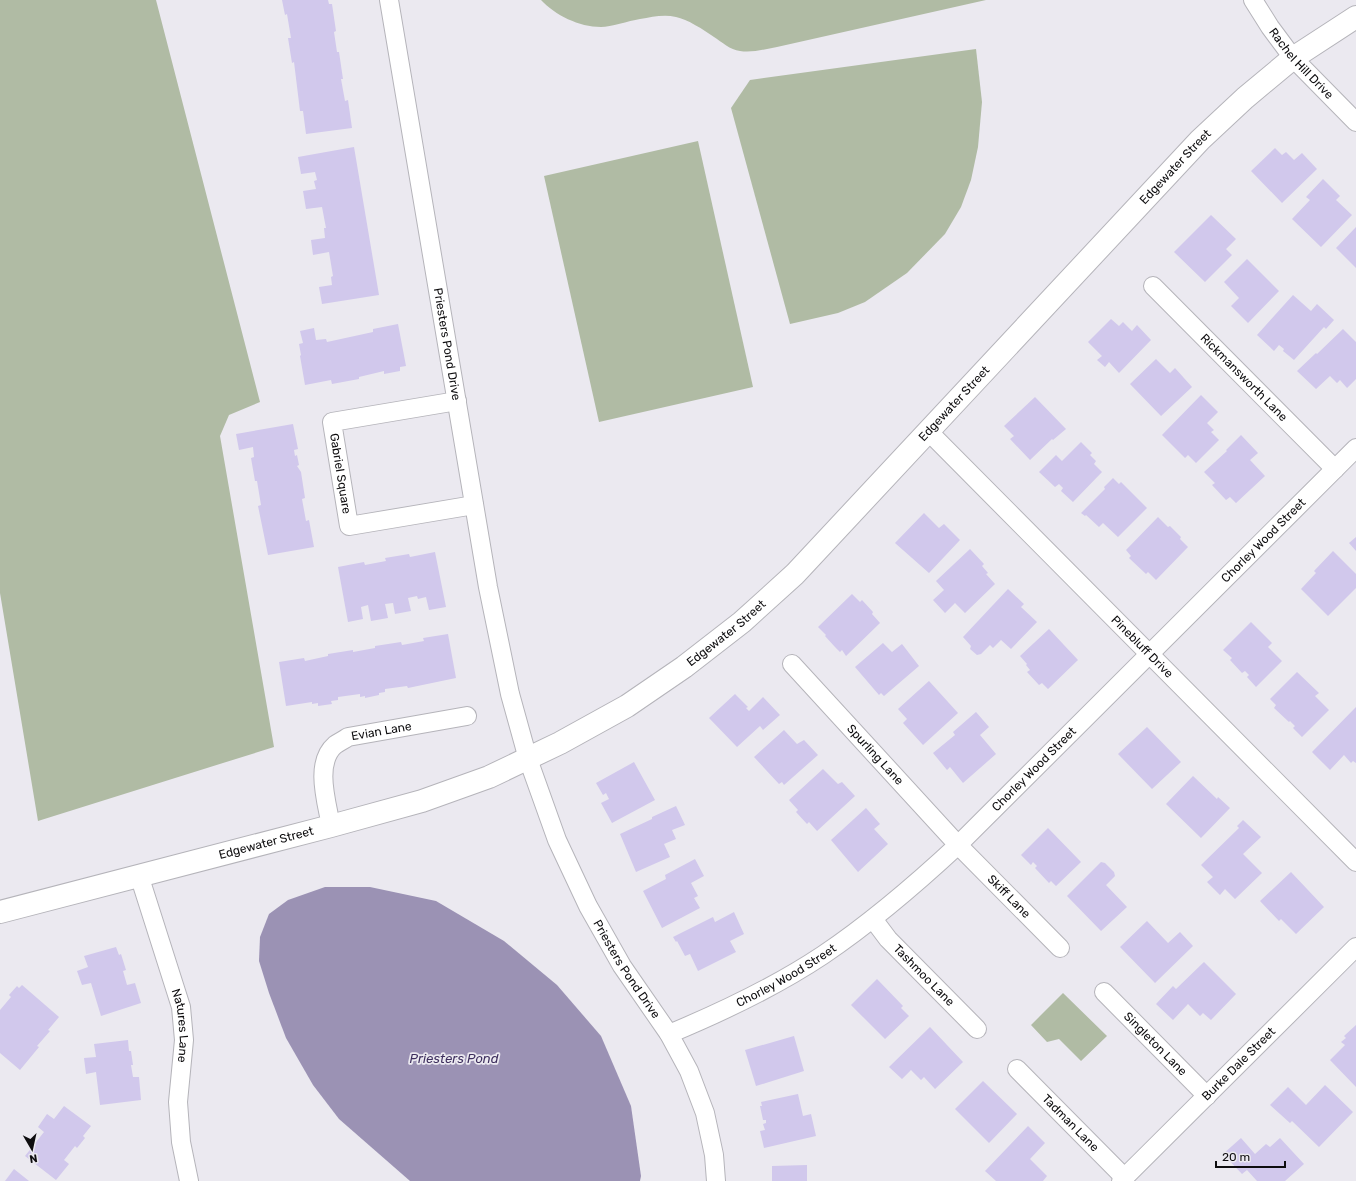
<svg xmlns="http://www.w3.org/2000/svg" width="1356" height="1181" font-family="Rubik,sans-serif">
	<rect width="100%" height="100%" fill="#ebe9f0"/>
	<!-- green -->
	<g fill="#b0bba4">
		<path d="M0,0h156l104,402 -31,13 -9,21 54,311 -236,74 -38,-228z"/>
		<path d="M541,0h445l-209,47c-12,2 -25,6 -37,4 -10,-1 -18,-9 -26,-14 -10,-7 -27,-18 -38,-20 -12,-3 -24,0 -36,2 -12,2 -29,8 -39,8 -22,0 -46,-12 -60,-27z"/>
		<path d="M976,49l6,53 -4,45 -7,33 -10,27 -16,27 -38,39 -42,29 -27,11 -48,11 -59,-216 19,-28z"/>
		<path d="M698,141l55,246 -154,35 -55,-246z"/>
		<path d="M1063,993l44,43 -26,25 -22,-22 -12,3 -16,-17z"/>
	</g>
	<!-- water -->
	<path fill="#9b92b4" d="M325,887h45l66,14 68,40 53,44 44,51 30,70 10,70 -1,5h-230l-71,-62 -26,-34 -27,-47 -17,-45 -10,-32 1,-24 9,-23 19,-14z"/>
	<!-- building -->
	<g fill="#d1c8ec">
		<path d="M282,0h46l1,4h3l4,27 -2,1 3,20h2l4,27h-2l4,22 3,-1 4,28 -46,6 -3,-23h-3l-6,-49 -2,1 -4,-25h3l-4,-24 -2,1z"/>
		<path d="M354,147l25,148 -57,9 -3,-17 13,-2 -1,-8 2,-1 -4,-24 -16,3 -2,-15 14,-2 -1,-10h2l-4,-21 -16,2 -3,-18 13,-2 -2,-8 3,-1 -2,-8 -14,2 -3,-17z"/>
		<path d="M1275,148l7,7 4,-3 8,8 8,-7 15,16 -35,34 -31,-32z"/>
		<path d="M1323,179l17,17 -4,4 16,15 -31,32 -29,-28 18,-19 -4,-3z"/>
		<path d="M1211,215l25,24 -10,10 6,6 -27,27 -31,-30z"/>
		<path d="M1356,227v41l-20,-20z"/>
		<path d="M1247,259l32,32 -31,32 -17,-17 8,-8 -15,-16z"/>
		<path d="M1293,295l18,16 6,-7 17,16 -8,9 -2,-2 -30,33 -11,-9 1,-2 -5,-4 -5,6 -17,-16z"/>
		<path d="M1111,319l8,7 4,-4 9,9 5,-6 14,15 -32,33 -10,-11 -4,5 -8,-7 5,-4 -14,-14z"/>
		<path d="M398,324l8,42 -6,1v4l-16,3v-3l-25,6v2l-27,5 -1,-4 -26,5 -5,-29 1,-1 -2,-11 4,-1 -3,-12 14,-3 2,12 10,-1 1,3 46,-10v-3z"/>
		<path d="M1343,329l13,13v37l-9,9 -7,-8 -3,3 -7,-7 -14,13 -19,-18 19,-18 1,1z"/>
		<path d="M1156,359l14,14 5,-5 17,19 -31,29 -31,-32z"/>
		<path d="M1201,395l17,17 -11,11 7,7 -3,2 8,8 -23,23 -8,-8 -3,3 -23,-23z"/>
		<path d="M1035,397l31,32 -13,11 -1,-1 -22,21 -20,-21 4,-3 -10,-10z"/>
		<path d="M293,424l5,25 -4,1 1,6 2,-1 2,10 -2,1 4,6 4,26 -3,1 4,22 3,-1 5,27 -46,8 -10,-49 3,-1 -4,-24h-2l-4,-23 3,-1 -1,-10 -14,3 -3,-16z"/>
		<path d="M1241,435l17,18 -8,7 15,16 -29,27 -6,-6 -4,3 -14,-15 3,-2 -11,-11 23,-21 -1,-1z"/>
		<path d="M1081,442l11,11 -2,2 6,6 -2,3 8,8 -29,30 -12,-11 2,-3 -4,-4 -4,3 -16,-15 17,-17 6,6z"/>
		<path d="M1113,478l6,6 2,-2 26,26 -29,29 -15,-14 -4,4 -13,-12 -1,1 -4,-3 24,-24 -1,-2z"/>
		<path d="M924,513l15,15 5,-4 16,16 -31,33 -34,-30z"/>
		<path d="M1158,517l10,10 2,-1 11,11 -1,2 8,8 -32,33 -8,-8 -2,2 -17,-16 2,-2 -5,-6z"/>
		<path d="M1356,537v14l-7,-8z"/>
		<path d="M970,549l14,15 -2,2 6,7 -2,1 9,10 -30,29 -10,-10 -10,10 -12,-13 11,-10 -8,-9z"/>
		<path d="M1333,551l23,23v14l-28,28 -27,-27 15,-16 -2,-2z"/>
		<path d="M435,552l11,55 -17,3 -3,-13 -8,2 -1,-3 -9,2 3,13 -16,3 -2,-11 -8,1 3,14 -17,3 -3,-16 -7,2 2,12 -15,3 -10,-55 26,-5 1,3 21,-4 -1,-3 24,-4 1,3z"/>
		<path d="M1008,589l16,15 -3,3 16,15 -26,27 -10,-9 -8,8 -3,-3 -9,9 -4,1 -7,-6 1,-3 -8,-9z"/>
		<path d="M852,594l8,8 2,-2 11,12 -1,2 8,9 -34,33 -4,-6 -2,2 -5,-5 -10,-11 1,-1 -8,-8z"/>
		<path d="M1251,622l21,21 -4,4 14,14 -26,26 -9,-10 2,-2 -4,-4 -3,2 -12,-13 2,-2 -9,-8z"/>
		<path d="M1049,629l29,31 -30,29 -6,-6 -3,2 -12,-13 3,-2 -4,-5 1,-1 -7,-8z"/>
		<path d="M448,634l8,44 -48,10 -1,-2 -22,3v3l-6,1v2l-14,3v-2l-5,1v-3l-22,3v3l-7,1 1,3 -14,2v-3l-6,1v-2l-26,4 -7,-44 25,-4 1,3 23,-5v-2l25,-4v2l22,-4v-2l26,-4 1,3 22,-4 -1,-3z"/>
		<path d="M883,643l9,9 10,-8 17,22 -35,30 -3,-3 -2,2 -24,-28z"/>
		<path d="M1297,672l22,21 -4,3 14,14 -27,27 -9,-9 2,-2 -5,-5 -1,1 -15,-14 2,-3 -6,-6z"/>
		<path d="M929,681l29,32 -35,32 -20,-22 4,-4 -9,-10z"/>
		<path d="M735,694l13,13 -2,1 3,3 14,-14 17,18 -17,15 -3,-4 -23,21 -28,-29z"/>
		<path d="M1356,707v56l-3,-2 -2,2 -7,-8 -14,15 -18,-18z"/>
		<path d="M976,712l13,15 -9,8 16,19 -33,29 -13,-16 -3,3 -14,-17 22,-18 -2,-3z"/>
		<path d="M1147,727l34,35 -29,27 -34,-35z"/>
		<path d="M784,730l13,14 7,-4 14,15 -34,30 -2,-3 -3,2 -25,-27z"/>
		<path d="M634,762l21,38 -43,23 -11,-20 8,-4 -3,-6 -3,2 -7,-12z"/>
		<path d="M823,769l15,15 4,-2 13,14 -38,35 -8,-9 -2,2 -11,-12 2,-2 -9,-10z"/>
		<path d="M1193,776l24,23 1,-2 12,11 -29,30 -35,-34z"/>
		<path d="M676,806l9,19 -13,5 4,9 -12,5 6,13 -34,15 -16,-38 32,-15v-2z"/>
		<path d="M866,808l14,16 -6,5 14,15 -30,28 -27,-32z"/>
		<path d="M1243,820l18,17 -18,17 19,19 -27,26 -10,-10 -5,6 -13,-13 6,-5 -12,-12 38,-37 -2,-2z"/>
		<path d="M1048,828l33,34 -25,24 -5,-5 -2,2 -14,-15 2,-2 -4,-4 -2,3 -10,-10z"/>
		<path d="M695,859l9,17 -13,7 7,13 -4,2 6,10 -38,20 -19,-37 23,-12 -1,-4z"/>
		<path d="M1101,862l4,1 9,9 1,4 -9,9 21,22 -26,24 -34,-35z"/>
		<path d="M1291,872l33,35 -28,27 -15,-15 -2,2 -19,-20z"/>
		<path d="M734,912l10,22 -14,7 6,11 -38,19 -8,-17 -5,2 -8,-15 -1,1 -3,-5 40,-20 2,5z"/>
		<path d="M1147,921l21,22 12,-11 13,14 -38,37 -35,-36z"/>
		<path d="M116,947l3,8 2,-1 5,16 -3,1 4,14 8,-2 6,20 -40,13 -10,-33 -9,2 -5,-14 11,-4 -4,-11z"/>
		<path d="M1204,962l32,32 -25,26 -8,-7 -3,3 -12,-12 -15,16 -17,-16 17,-18 3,3z"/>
		<path d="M877,979l26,27 -2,2 8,8 -24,23 -34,-34z"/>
		<path d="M22,985l37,32 -11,13 2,1 -13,15 2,1 -19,23 -20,-17v-43l11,-13 -2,-2 8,-9 2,2z"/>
		<path d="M1356,1025v62l-26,-27 15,-15 -4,-3 5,-4 -2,-2z"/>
		<path d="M930,1027l33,35 -28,27 -11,-12 -3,3 -10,-10 -9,9 -13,-12z"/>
		<path d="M794,1036l10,35 -48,15 -11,-36z"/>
		<path d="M128,1040l1,11h2l2,14h-2l2,12h6l2,23 -41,5 -4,-33 -10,2 -2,-16 12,-1 -2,-13z"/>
		<path d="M983,1081l34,33 -28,29 -34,-34z"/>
		<path d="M1325,1085l28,27 -34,35 -27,-26 -2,2 -20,-18 18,-18 18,18z"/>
		<path d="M798,1094l5,22 8,-2 5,22 -52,12 -4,-17 5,-1 -2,-6 3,-1v-3h-3l-3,-14h2l-1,-4z"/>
		<path d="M64,1106l27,20 -8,10 2,2 -8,10 -2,-2 -11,14 5,4 -13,16 -31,-24 19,-24 -6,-5 9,-13 7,5z"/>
		<path d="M1028,1126l17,17 -15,16 17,17 -4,5h-47l-11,-10z"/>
		<path d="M1241,1138l14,16 11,-10 4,3 10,-9 24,26 -19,17h-28l-10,-11 -5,4 -19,-20z"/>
		<path d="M807,1165v16h-35v-15z"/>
		<path d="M14,1169l15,12h-24z"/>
	</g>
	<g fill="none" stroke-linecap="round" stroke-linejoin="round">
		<!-- street casing -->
		<g stroke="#b5b4ba" stroke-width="20">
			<g id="street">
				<path id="s1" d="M389,0l99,587 22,107 18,65 29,81 31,66 34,60 47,68 20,37 16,42 9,42 2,26"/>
				<path id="s2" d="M1253,0l17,27 23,31 63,64"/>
				<path id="s3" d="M1153,286l182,183"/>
				<path id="s4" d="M457,401l-125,21 17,104 125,-21"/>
				<path id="s5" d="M928,431l428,431"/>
				<path id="s6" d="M792,664l166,181 102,103"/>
				<path id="s7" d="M331,826c-4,-23 -17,-63 4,-81 4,-3 9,-5 13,-8l119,-21"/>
				<path id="s8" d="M139,875l42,132 3,33 -6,62 3,40 8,39"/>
				<path id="s9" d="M873,919l15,20 89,90"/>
				<path id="s10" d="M1104,992l103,104"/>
				<path id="s11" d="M669,1034c53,-22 106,-47 154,-79 49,-33 92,-70 135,-110l398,-397"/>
				<path id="s12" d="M1017,1069l108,109"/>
				<path id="s13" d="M1121,1181l235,-234"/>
			</g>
		</g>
		<!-- secondary casing -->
		<g stroke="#b5b4ba" stroke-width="24">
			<g id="secondary">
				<path id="s14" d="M0,912l331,-86 91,-25 67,-24 71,-34 67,-37 57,-39 58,-45 53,-48 405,-434 45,-42 48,-40 63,-41"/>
			</g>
		</g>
		<!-- street -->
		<use href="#street" stroke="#fff" stroke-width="18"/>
		<!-- secondary -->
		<use href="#secondary" stroke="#fff" stroke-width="22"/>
	</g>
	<g text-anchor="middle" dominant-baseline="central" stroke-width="3.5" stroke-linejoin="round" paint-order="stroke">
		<!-- street labels -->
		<g font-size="12" fill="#0e0d0f" stroke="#ebe9f0">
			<text stroke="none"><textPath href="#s2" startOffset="80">Rachel Hill Drive</textPath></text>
			<text stroke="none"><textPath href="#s14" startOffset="1434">Edgewater Street</textPath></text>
			<text stroke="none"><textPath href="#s1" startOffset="349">Priesters Pond Drive</textPath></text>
			<text stroke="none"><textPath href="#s3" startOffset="129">Rickmansworth Lane</textPath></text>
			<text stroke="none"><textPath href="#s14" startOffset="1110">Edgewater Street</textPath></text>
			<text stroke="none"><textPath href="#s4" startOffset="179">Gabriel Square</textPath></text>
			<text stroke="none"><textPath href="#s11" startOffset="779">Chorley Wood Street</textPath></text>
			<text stroke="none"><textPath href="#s14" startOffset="786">Edgewater Street</textPath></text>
			<text stroke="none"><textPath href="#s5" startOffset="304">Pinebluff Drive</textPath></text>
			<text stroke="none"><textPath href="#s7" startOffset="134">Evian Lane</textPath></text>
			<text stroke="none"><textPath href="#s6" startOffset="123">Spurling Lane</textPath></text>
			<text stroke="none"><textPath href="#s11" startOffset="455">Chorley Wood Street</textPath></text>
			<text stroke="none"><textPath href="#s14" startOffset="275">Edgewater Street</textPath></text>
			<text stroke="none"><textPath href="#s6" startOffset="318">Skiff Lane</textPath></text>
			<text stroke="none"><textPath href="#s1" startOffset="1005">Priesters Pond Drive</textPath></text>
			<text stroke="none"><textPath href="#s11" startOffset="131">Chorley Wood Street</textPath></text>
			<text stroke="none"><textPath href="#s9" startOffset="76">Tashmoo Lane</textPath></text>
			<text stroke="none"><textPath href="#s8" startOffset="157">Natures Lane</textPath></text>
			<text stroke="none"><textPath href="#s10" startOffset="73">Singleton Lane</textPath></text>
			<text stroke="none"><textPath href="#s13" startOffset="166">Burke Dale Street</textPath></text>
			<text stroke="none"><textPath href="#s12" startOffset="76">Tadman Lane</textPath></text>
		</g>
		<!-- water labels -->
		<g font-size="13" font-style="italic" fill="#3d2e5d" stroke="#ebe9f0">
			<text x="454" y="1058">Priesters Pond</text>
		</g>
	</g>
	<!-- north arrow -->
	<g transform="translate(32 1149) rotate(171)" stroke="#ebe9f0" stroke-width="3" paint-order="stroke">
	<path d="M0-3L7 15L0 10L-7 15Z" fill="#0e0d0f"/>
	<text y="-6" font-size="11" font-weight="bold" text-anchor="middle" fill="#0e0d0f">N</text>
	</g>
	<!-- scale -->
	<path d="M1216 1161v6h69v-6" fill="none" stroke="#0e0d0f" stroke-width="2"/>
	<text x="1222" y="1161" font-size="12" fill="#0e0d0f" stroke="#ebe9f0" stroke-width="3" paint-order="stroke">20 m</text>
</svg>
